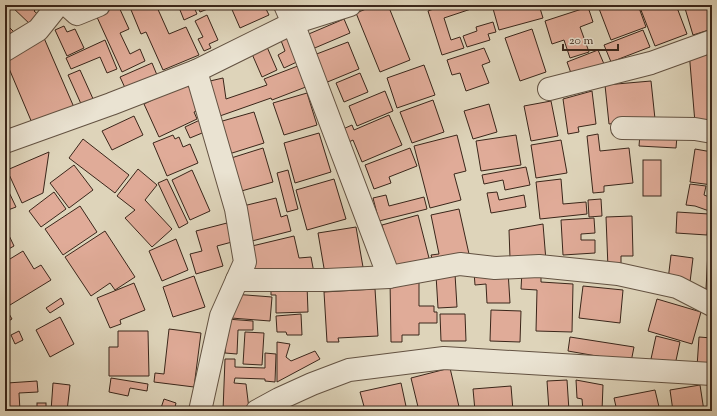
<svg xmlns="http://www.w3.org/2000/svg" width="717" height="416" font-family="'Sorts Mill Goudy',serif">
	<rect width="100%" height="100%" fill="#ded4ba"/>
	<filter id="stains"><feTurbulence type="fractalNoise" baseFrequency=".005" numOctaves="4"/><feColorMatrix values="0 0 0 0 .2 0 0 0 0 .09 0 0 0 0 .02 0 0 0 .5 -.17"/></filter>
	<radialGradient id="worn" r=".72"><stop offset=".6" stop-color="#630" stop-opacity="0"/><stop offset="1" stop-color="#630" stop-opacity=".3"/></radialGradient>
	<!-- building -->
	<g fill="#e0ab98" stroke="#3a261a">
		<path d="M10,5h30l-6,6 7,6 -8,10z"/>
		<path d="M118,5l11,24 -9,4 10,21 10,-5 5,12 -23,11 -26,-57z"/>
		<path d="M129,5h27l13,29 17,-7 13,28 -36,15 -17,-38 -5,2z"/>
		<path d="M178,5h15l4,9 -13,6z"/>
		<path d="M197,5h21l-18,7z"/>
		<path d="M230,5h34l5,10 -29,13z"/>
		<path d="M376,5h12l22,55 -30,12 -24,-59z"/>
		<path d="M445,5h38l-39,13 7,22 9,-3 4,11 -22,7 -14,-44z"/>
		<path d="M492,5h17l1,4 13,-4h16l4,13 -44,12z"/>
		<path d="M599,5h39l8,22 -35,13 -13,-34z"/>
		<path d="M639,5h37l11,29 -32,12z"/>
		<path d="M684,5h28v24l-19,6z"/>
		<path d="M588,7l5,15 -13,5 9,25 -19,6 -6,-18 -12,4 -7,-23z"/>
		<path d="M207,15l11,25 -9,4 2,4 -7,3 -6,-12 5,-2 -8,-16z"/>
		<path d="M344,19l6,14 -40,17 -6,-14z"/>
		<path d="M493,22l3,10 -8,2 2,6 -23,7 -4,-11 14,-5 -1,-4z"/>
		<path d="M5,23l9,9 -9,10z"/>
		<path d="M64,26l3,6 8,-3 9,19 -17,8 -12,-26z"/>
		<path d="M532,29l14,43 -26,9 -15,-43z"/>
		<path d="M643,30l7,17 -39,15 -7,-17z"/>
		<path d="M289,34l12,26 -17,8 -6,-13 7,-4 -5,-13z"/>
		<path d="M44,38l32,74 -41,18 -30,-71z"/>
		<path d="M105,40l12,29 -10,4 -7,-16 -29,12 -5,-11z"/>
		<path d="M348,42l11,27 -34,14 -11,-28z"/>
		<path d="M267,47l10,23 -15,7 -10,-23z"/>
		<path d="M484,48l6,14 -8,3 7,18 -23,8 -6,-18 -8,2 -5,-15z"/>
		<path d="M712,49v74h-17l-6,-72z"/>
		<path d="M598,50l6,14 -32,12 -5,-14z"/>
		<path d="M152,63l5,12 -31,15 -6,-13z"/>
		<path d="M303,64l8,21 -39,15 -1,-2 -54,19 -7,-36 13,-3 3,21 41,-14 -3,-6z"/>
		<path d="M424,65l11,30 -38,13 -10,-30z"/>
		<path d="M80,70l14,31 -12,5 -14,-31z"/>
		<path d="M360,73l8,19 -24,10 -8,-19z"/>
		<path d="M651,81l4,38 -46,5 -4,-39z"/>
		<path d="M187,83l13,27 -6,2 3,7 -38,18 -15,-33z"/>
		<path d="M385,91l8,20 -36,15 -8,-20z"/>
		<path d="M592,91l4,33 -18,3 1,5 -11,2 -5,-35z"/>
		<path d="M307,93l10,32 -33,10 -11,-32z"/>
		<path d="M433,100l11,32 -32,11 -12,-31z"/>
		<path d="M551,101l7,35 -27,5 -7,-35z"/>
		<path d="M489,104l8,28 -24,7 -9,-28z"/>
		<path d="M254,112l10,31 -35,11 -10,-32z"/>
		<path d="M389,115l13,30 -40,17 -9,-22 -4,2 -6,-13 9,-4 2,5z"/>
		<path d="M134,116l9,19 -31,15 -10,-19z"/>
		<path d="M202,119l5,12 -17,7 -5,-11z"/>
		<path d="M319,133l12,39 -36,11 -11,-40z"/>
		<path d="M598,134l2,17 29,-3 4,35 -29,3v6l-11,1 -6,-57z"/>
		<path d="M640,134l37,2 -1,12 -37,-2z"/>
		<path d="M173,135l2,4 4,-2 4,10 7,-3 8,19 -31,13 -14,-33z"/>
		<path d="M457,135l9,36 -12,3 7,26 -31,8 -16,-62z"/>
		<path d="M516,135l5,30 -40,6 -5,-30z"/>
		<path d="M83,139l46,36 -14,18 -46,-35z"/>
		<path d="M561,140l6,33 -31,5 -5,-33z"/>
		<path d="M263,148l10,34 -35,10 -10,-33z"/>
		<path d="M410,148l7,18 -28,11 2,6 -17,6 -9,-24z"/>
		<path d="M695,149l17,3v33l-22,-3z"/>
		<path d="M49,152l-6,41 -21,10 -15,-33z"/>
		<rect x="643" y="160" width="18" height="36"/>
		<path d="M74,165l19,25 -24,18 -19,-25z"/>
		<path d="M526,167l4,18 -25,5 -2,-10 -19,4 -2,-9z"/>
		<path d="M138,169l19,16 -12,15 27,29 -20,18 -27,-29 10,-8 -18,-14z"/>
		<path d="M192,170l18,41 -20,9 -18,-40z"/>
		<path d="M288,170l10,39 -11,3 -10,-39z"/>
		<path d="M167,179l21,44 -9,5 -21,-45z"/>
		<path d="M334,179l12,40 -39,11 -11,-40z"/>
		<path d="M561,179l2,25 23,-2 1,12 -47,5 -4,-37z"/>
		<path d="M690,184l16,2 -2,9 8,3v14l-17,-6 -9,-1z"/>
		<path d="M7,188l9,19 -8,3 -3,-7v-14z"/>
		<path d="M54,192l12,17 -25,18 -12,-16z"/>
		<path d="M497,192l2,8 25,-5 2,12 -35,6 -4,-20z"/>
		<path d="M386,195l3,11 35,-9 3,12 -48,12 -6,-23z"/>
		<path d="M276,198l5,19 6,-2 4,16 -43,11 -9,-35z"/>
		<path d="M601,199l1,17 -13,1 -1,-17z"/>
		<path d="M80,206l17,26 -34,23 -18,-26z"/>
		<path d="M459,209l10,45 -36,7 -2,-6 8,-1 -8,-39z"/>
		<path d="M677,212l32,2 -2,21 -31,-2z"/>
		<path d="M418,215l11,43 -36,10 -11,-43z"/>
		<path d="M632,216l1,40h-12v12h-13l-2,-51z"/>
		<path d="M594,218l1,15 -14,1v6h14v13l-32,2 -2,-35z"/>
		<path d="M227,223l5,19 -15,4 6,20 -27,8 -6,-20 12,-3 -6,-20z"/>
		<path d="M543,224l3,37 -36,-3 -1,-28z"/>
		<path d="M5,227l9,19 -9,5z"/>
		<path d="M356,227l7,40 -38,7 -7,-41z"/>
		<path d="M105,231l30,46 -20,13 -5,-7 -19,13 -26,-39z"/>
		<path d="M294,236l5,22 12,-1 3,16 -58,5 -8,-31z"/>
		<path d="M176,239l12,31 -26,11 -13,-30z"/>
		<path d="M23,251l11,18 7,-4 10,15 -41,25 -5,-9v-34z"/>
		<path d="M708,251h4v40l-6,-1z"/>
		<path d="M671,255l22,3 -3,24 -22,-2z"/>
		<path d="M508,271l2,32h-23l-1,-19 -11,1 -1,-13z"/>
		<path d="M522,271l19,1v10l32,2 -1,48 -36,-1 1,-41 -16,-1z"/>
		<path d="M455,274l2,33 -19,1 -2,-33z"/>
		<path d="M194,276l11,31 -32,10 -10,-30z"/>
		<path d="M390,280h29v26h15v6h3v11h-18v12h-17v7h-11z"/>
		<path d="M134,283l11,27 -25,10 1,4 -11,4 -13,-30z"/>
		<path d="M271,285h36l1,27 -32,1v-18h-5z"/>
		<path d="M583,286l40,4 -3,33 -41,-5z"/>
		<path d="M375,289l3,47 -40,2 1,4h-12l-3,-50z"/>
		<path d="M233,294l39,3 -2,24 -39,-3z"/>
		<path d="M61,298l3,6 -14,9 -4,-5z"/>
		<path d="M657,299l44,13 -9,32 -44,-13z"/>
		<path d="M491,310l30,1 -1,31 -30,-1z"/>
		<path d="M8,312l4,7 -7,4v-9z"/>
		<path d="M301,314l1,21h-15l-1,-3h-9l-1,-16z"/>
		<path d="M440,314h25l1,27h-25z"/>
		<path d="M60,317l14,27 -24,13 -14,-27z"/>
		<path d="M227,319l26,2v9h-15l-1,24 -12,-1z"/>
		<path d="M169,329l32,4 -7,54 -40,-5 1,-9 9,1z"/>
		<path d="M19,331l4,9 -8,4 -4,-9z"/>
		<path d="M118,331h30l1,45h-40v-29h9z"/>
		<path d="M245,332l19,1 -2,32 -19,-1z"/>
		<path d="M656,336l24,6 -5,23 -24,-6z"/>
		<path d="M570,337l64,10 -3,15 -63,-11z"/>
		<path d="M699,337l13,1v30l-15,-1z"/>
		<path d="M277,342l13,2 -4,13 5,4 24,-10 5,8 -43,23z"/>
		<path d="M265,353l11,1 -1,28 -10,-1v-2l-30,-1 -1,5 12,1 3,25 -4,2h-22l2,-52h10v8l30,1z"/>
		<path d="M450,368l10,43h-41l-8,-33z"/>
		<path d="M111,378l37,6 -1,7 -17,-3 -2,8 -19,-4z"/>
		<path d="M567,380l2,31h-20l-2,-30z"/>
		<path d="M576,380l27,5 -1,26h-19l-1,-12 -5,-1z"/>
		<path d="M37,381l1,11 -19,1 1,18h-12l-1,-28z"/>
		<path d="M53,383l17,2 -3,26h-16z"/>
		<path d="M401,383l6,28h-38v-2l-4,1 -5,-18z"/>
		<path d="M700,385l4,26h-31l-3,-21z"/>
		<path d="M511,386l2,25h-38l-2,-22z"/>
		<path d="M655,390l5,21h-43l-3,-13z"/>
		<path d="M164,399l12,4 -1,4 14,4h-29z"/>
		<rect x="37" y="403" width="9" height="8"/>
		<path d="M354,407l1,4h-19z"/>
	</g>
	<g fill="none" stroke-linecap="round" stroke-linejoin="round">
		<!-- minor casing -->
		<g stroke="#635242" stroke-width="24">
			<g id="minor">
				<path d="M67,5l10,9 22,-9"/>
				<path d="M285,5l8,18 96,254"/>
				<path d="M5,50l33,-20 20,-25"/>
				<path d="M196,71l40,138 9,53 -24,54 -21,95"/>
				<path d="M549,89l102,-26 61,-22"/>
				<path d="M622,128l73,1 17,3"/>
				<path d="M5,142l106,-38 85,-33 97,-48 57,-18"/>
				<path d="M237,280h90l62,-3 71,-13 35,4 44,-2 79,8 59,13 35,18"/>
				<path d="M257,411l22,-12 33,-15 37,-14 95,-12 268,16"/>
			</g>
		</g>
		<!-- minor -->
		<use href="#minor" stroke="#eae3d2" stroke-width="22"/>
	</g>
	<!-- margin -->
	<rect width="717" height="416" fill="none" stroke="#ded4ba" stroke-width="20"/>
	<rect x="6" y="6" width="705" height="404" fill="none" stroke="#3a261a" stroke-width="2"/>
	<rect x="10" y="10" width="697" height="396" fill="none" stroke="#3a261a"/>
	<!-- scale -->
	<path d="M563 44v6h55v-6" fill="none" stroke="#3a261a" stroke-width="2"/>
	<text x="569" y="44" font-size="12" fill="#3a261a" stroke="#eae3d2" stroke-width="3" paint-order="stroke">20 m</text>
	<rect width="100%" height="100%" filter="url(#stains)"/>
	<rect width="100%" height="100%" fill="url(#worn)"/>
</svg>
